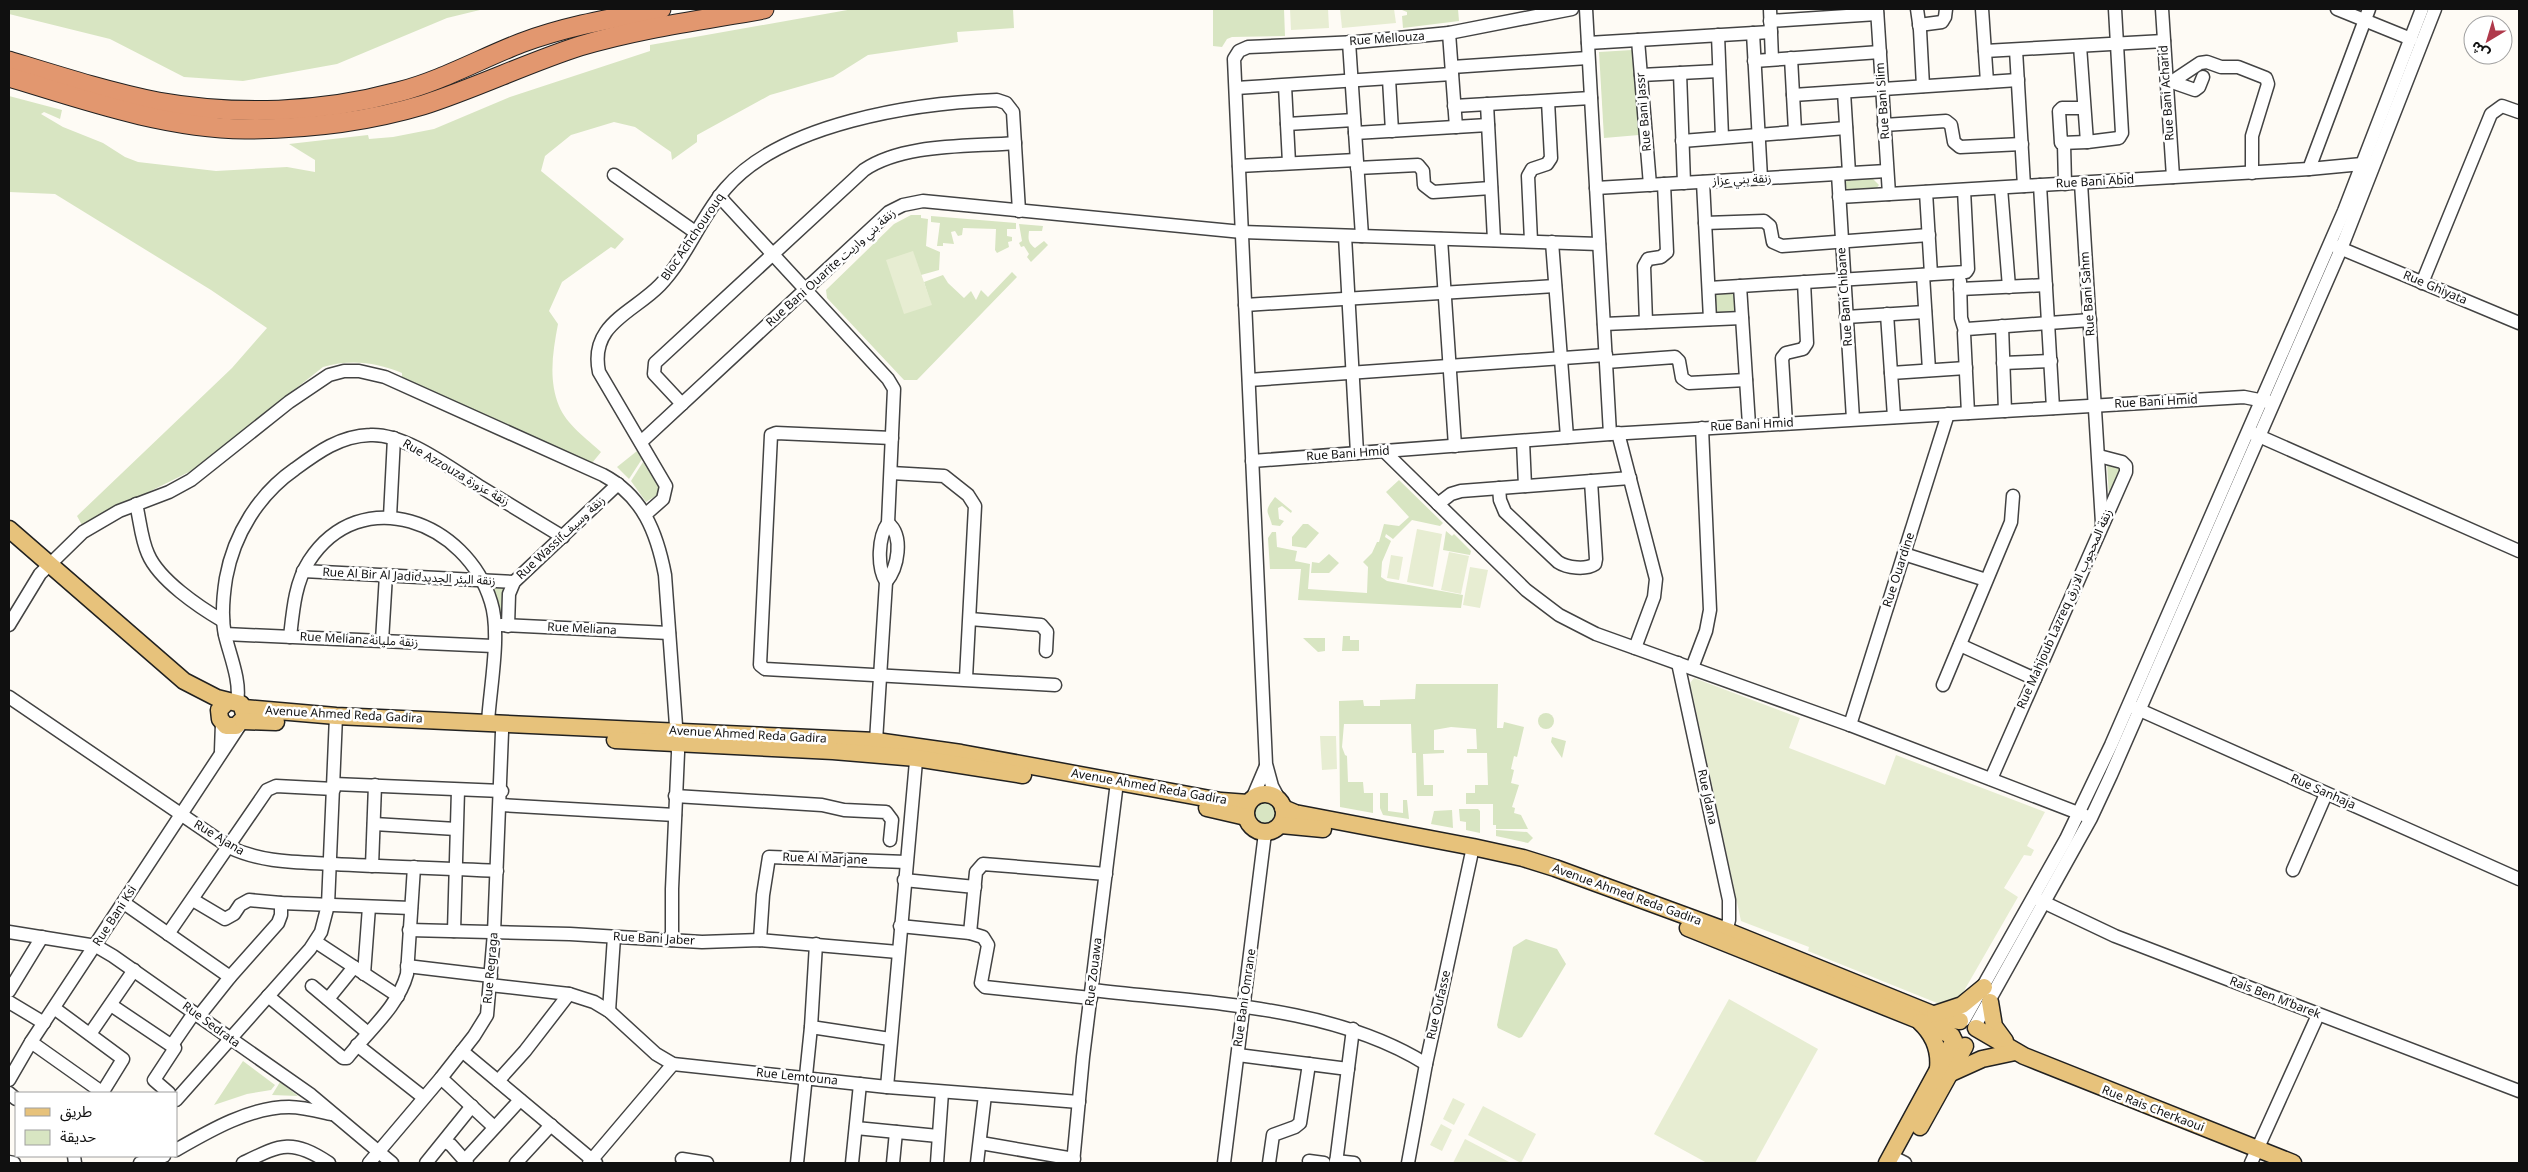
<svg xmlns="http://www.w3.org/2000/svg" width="2528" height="1172" font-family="Georgia,'Noto Sans Arabic',serif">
	<rect width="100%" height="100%" fill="#fefbf5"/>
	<!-- green -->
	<g fill="#d8e5c2">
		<path d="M9,9h475l-37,9 -110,46 -94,17 -59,-4 -74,-38 -101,-25z"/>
		<path d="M853,9h160l1,19 -57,4 1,10 -90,13 -35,22 -63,18 -73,40v7l-25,18 -1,-8 -36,-25 -21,-5 -43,13 -26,21 -4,15 83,68 -9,10 -4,-2 -49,35 -13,29 9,13c-5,27 -10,55 1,82 7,18 28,33 42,46l-9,11 -190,-86v-4c-27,-11 -51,-14 -79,-6l-130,103 -111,55 -5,-9 155,-148 35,-40 -56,-38 -156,-96 -46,-2v-96l53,14 -2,9 -16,-7 -3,2 22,13 40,16 22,14 13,5 78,9 71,-4 28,5v-12l-26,-16 79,-9 1,4 24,-2 41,-8 76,-32 140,-46v-6z"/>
		<path d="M1213,9h71l1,27 -53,1 -5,2 -5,8 -9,-1z"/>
		<path d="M1405,9h53l1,12 -56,7 -1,-12 5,-1v-3l-5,-2z"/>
		<path d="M1632,50l7,85 -35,3 -5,-86z"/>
		<path d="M1848,179h25l6,6 -3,4 -29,2 -2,-10z"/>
		<path d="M911,215h10v3l7,1 -2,27 14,6 -1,18 -18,5 -8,-24 18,54 -7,-23 19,-7 5,8 16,15 7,-7 5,9 5,-10 7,7 24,-25 5,5 -100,103h-13l-77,-82 -1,-8 68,-66z"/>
		<path d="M931,216l85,7v6h-9v7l5,1v4l-4,1 1,5 -12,6 -2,-3 1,-21 -33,-1 -1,7 -4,1 -3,-5 -4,1 3,12 -11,-1v3h-6l3,-23 -9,-1z"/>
		<path d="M1019,224l24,2 -1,5h-13c-1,8 -1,12 6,17l9,-7 4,4 -17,17 -4,-5 2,-3 -5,-8 -3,1 -2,-4 3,-2z"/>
		<path d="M1735,293l2,18 -20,2 -2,-19z"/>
		<path d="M637,451l5,8 -13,20 -12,-12z"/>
		<path d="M643,462l17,27 -3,6 -11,7 -15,-21z"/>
		<path d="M2107,464l14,3 -12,29z"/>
		<path d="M1399,480l44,43 -3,3 -28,-6 -19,19 -7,-5 -1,3 6,4 -9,21 -1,15 6,4 76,14 -2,13 -163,-8 3,-31h-31l-2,-31 4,-6h4l1,15 20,4 -2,10 15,3 -2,25 59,4 1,-26 -5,-5 9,-9 5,-11h2l5,-18 15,2 10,-9 -23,-25z"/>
		<path d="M1275,497l17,14 -1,2 -9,-7 -4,2 1,11 5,2 -4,5 -8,-1c-4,-15 -9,-12 3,-28z"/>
		<path d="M1303,524h5l11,9 -13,15 -14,-2v-9z"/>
		<path d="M1446,531l6,5 2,-2 17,17 -1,4 -27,-5z"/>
		<path d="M1329,554l10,9 -10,10h-18l1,-11 7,1z"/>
		<path d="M505,586l-1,35 -7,-1 -7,-33z"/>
		<path d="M1343,636h7v4h9v11h-17z"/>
		<path d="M1303,638h22v13l-7,1z"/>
		<path d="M1416,684h82l-1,44h6l1,-6 20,5 -7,30 -3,-1 -3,13 3,1 -3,13 8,2 -7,22 3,1 -1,5 7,2 7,14h-32v-4h-3v-21h-27v-11h9v-8h13l-1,-32h-20v-4h10l-1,-20 -25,-2 -17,3v20h10v3l-21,1 1,31h9v11h-16l-1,-43h-4l-1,-29h-67l-2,23 3,8 2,1 1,26h15l1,11h9v20l-33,-6 -1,-106 24,-1 1,6h16v-6l35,-1z"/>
		<circle cx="1546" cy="721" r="8"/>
		<path d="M1552,737l14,4 -4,17 -11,-16z"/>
		<path d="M1380,793h8v18l15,2v-13h4l2,19 -26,-4 -3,-7z"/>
		<circle cx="1265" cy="813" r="13"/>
		<path d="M1459,809h19l2,2v22l-14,-3v-8l-6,-1z"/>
		<path d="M1452,810l1,18 -22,-4 3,-13z"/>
		<path d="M1496,830l31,2 6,6 -5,5 -32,-7z"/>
		<path d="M1526,939l31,10 9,15 -44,73 -3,1 -21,-10 -1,-3 16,-78z"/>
		<path d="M243,1061l32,24 -4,5 -24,4 -33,11z"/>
		<path d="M280,1082l18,14 -26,-1z"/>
	</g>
	<!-- pitch -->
	<g fill="#e7edd2">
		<path d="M1290,9h38l1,19 -38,2z"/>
		<path d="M1340,9h54l2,14 -54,5z"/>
		<path d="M913,251l19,54 -28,9 -18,-54z"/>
		<path d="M1417,529l25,5 -9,53 -26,-5z"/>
		<path d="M1449,552l20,4 -8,38 -20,-4z"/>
		<path d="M1391,555l12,2 -4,23 -12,-2z"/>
		<path d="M1470,567l18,3 -8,38 -17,-3z"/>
		<path d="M1694,678l106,40 -11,30 96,37 11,-30 149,57 -18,34 7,4 -3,6 -7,-1 -20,33 14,9 -61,106 -10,4 -139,-56 1,-4 -68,-26 -51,-238z"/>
		<path d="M1320,736h16l1,33 -15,1z"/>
		<path d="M1729,999l89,50 -63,114h-48l-53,-29z"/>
		<path d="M1453,1098l12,6 -11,21 -11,-6z"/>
		<path d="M1483,1106l53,28 -15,29 -53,-28z"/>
		<path d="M1441,1124l11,6 -10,21 -12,-6z"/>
		<path d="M1465,1139l46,24h-58z"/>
	</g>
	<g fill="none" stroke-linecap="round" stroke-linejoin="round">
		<!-- minor casing -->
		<g stroke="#434343" stroke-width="15">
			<g id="minor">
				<path d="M1586,9l24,425"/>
				<path d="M1770,9l2,50"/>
				<path d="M1877,9l12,185"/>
				<path d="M1917,9l3,21 3,56"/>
				<path d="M1982,9l5,73"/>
				<path d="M2162,9l11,168"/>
				<path d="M2337,9l74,30"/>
				<path d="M1770,21l107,-7"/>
				<path d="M1919,25l23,-3 3,-5 1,-8"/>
				<path d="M1449,33l7,94"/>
				<path d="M1753,33l8,145"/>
				<path d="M1718,35l4,102"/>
				<path d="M1638,40l12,145"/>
				<path d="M1349,42l13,194"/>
				<path d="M1588,43l183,-11"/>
				<path d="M2080,46l7,96"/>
				<path d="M2016,50l8,136"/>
				<path d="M1985,51l179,-10"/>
				<path d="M1791,58l4,73"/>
				<path d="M1754,61l126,-9"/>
				<path d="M1452,67l136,-9"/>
				<path d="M1680,73l4,110"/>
				<path d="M1641,75l78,-4"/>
				<path d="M1389,79l3,52"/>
				<path d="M2172,82l23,8 4,-3 4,-10"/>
				<path d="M2167,85l33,-22 7,-1 14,5h17l28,11 2,6 -16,52v37"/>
				<path d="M1285,86l4,77"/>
				<path d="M1236,88l216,-14"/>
				<path d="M1844,92l5,81"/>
				<path d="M1793,95l225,-15"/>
				<path d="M1487,104l7,136"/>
				<path d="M1454,106l137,-8"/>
				<path d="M2084,108h-22l-3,3 2,32 26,-1 32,-4 3,-5 -7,-124"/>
				<path d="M1287,124l67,-4"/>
				<path d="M1884,125l62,-4 5,4 3,17 6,5 62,-3"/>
				<path d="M1355,133l133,-8"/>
				<path d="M1682,141l164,-13"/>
				<path d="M2064,144l1,40"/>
				<path d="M1239,166l117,-6"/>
				<path d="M1357,168l61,-3 5,6 1,14 9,7 58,-4"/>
				<path d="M2309,169l60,-160"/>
				<path d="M1838,174l15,245"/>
				<path d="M614,175l81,57"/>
				<path d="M1703,182l7,137"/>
				<path d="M2081,183l21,340"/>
				<path d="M2040,185l13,223"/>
				<path d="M1596,188l291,-17"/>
				<path d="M2001,188l8,99"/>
				<path d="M1926,192l5,82"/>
				<path d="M719,196l169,183 6,10 -6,134c-10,14 -11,44 -2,59l-10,159"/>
				<path d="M1839,197l470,-28 53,-5 6,2"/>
				<path d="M1705,223l59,-2 6,5 3,16 9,4 147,-11"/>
				<path d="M1345,236l12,217"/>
				<path d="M1441,239l14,207"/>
				<path d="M1531,241l-3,-65 4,-7 15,-5 4,-6 -3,-57"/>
				<path d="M1552,242l15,195"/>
				<path d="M2335,246l184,77"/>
				<path d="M1923,275l6,95"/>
				<path d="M1960,281l1,37 4,13"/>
				<path d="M2422,283l69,-169 11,-8 17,6"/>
				<path d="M1740,286l9,139"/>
				<path d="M1709,288l257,-16 2,-3 -4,-79"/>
				<path d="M1960,289l86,-4"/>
				<path d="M1245,305l310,-19"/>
				<path d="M1887,314l7,103"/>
				<path d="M1846,317l79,-5"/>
				<path d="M1646,322l-2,-56 4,-7 13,-2 6,-5 -3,-68"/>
				<path d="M1604,324l138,-6"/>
				<path d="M2002,326l3,85"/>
				<path d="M1606,362l69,-5 4,4 3,17 7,5 57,-3"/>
				<path d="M2003,363l48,-2"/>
				<path d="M1891,373l75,-5"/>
				<path d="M1249,380l357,-25"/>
				<path d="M682,404l-28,-30 1,-11 209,-193c40,-27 104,-23 151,-27"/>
				<path d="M1968,413l-4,-80 3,-4 123,-9"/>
				<path d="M1786,423l-4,-65 4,-5 17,-4 4,-6 -3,-61"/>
				<path d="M1618,433l38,146 -2,18 -19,51"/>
				<path d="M2252,433l267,118"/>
				<path d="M892,438l-116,-5 -5,2 -11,230 5,4 290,16"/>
				<path d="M1523,441l2,45"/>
				<path d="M641,442l248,-230 14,-7 20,-4 319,31 357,12"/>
				<path d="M1385,452l141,138 33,25 37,19 254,91 236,91"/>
				<path d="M1252,461l358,-27 634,-37 25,5"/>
				<path d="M891,473l53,3 24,19 7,11 -9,172"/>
				<path d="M1499,488l1,12 5,12 53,50c9,6 28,8 37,2l1,-5 -5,-78"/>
				<path d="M136,504c4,16 5,35 12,50 11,26 51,53 75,67"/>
				<path d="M1438,504l13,-10 10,-3 169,-13"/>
				<path d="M646,514l17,-15 3,-13 -67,-114c-10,-48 34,-59 61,-87 27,-28 40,-67 66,-97 56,-65 189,-85 271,-88l9,3 7,9 6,99"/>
				<path d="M390,517l4,-79"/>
				<path d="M1904,554l82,26"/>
				<path d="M303,571l211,11"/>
				<path d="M886,582c12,-14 18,-46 2,-59"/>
				<path d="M970,619l71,6 6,7 -1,19"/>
				<path d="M9,625l31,-51 43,-42 36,-21 50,-19 22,-12 98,-78 40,-27 15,-4h15l26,6 218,98c40,21 54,58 62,100l13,178 -6,136v51"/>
				<path d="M501,625l168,8"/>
				<path d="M508,626l1,-32 5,-12 104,-98"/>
				<path d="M225,634l268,12"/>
				<path d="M290,637c3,-27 5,-54 19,-76 52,-80 158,-39 182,41 10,31 -1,86 -3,120"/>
				<path d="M382,641l4,-66"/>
				<path d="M1960,645l75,34"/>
				<path d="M1678,663l51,237v20l-5,20"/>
				<path d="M1692,668l14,-37 4,-21 -8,-182"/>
				<path d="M1943,685l68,-163 2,-26"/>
				<path d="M9,697l220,150c33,16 69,15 105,17 54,3 109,4 163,7"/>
				<path d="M237,702c4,-21 -7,-46 -12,-67 -4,-19 -2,-38 1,-57 8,-44 33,-84 69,-109 23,-17 45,-33 75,-34 35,-2 80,33 109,51 28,17 56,34 84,51"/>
				<path d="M2133,707l386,172"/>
				<path d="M1850,725l98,-311"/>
				<path d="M221,751l1,-28"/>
				<path d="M1991,779l135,-307v-6l-4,-4 -23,-6"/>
				<path d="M334,784l168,7"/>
				<path d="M675,796l147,9 22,5 42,2 6,8 -2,20"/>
				<path d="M1252,799l14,-33"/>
				<path d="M1279,799l-7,-13 -6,-22 -32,-705 5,-8 9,-4 109,-5 92,-9 123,-24"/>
				<path d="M501,805l174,10"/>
				<path d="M374,824l82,5"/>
				<path d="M372,866l3,-81"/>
				<path d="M2293,870l33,-76"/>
				<path d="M904,880l71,7"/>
				<path d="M193,900l32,19 9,-5 6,-9 9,-5 32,3 130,5"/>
				<path d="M2039,900l76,36 404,155"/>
				<path d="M124,903l106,74"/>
				<path d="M900,926l70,7 13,4 5,8 -7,38 4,4 106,11"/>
				<path d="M409,930l161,4 132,8 58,-2 138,12"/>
				<path d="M454,931l4,-141"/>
				<path d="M9,932l87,14 17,10 198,139 81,68"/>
				<path d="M970,933l6,-61 7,-8 123,10"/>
				<path d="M168,934l99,-144 9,-4 58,3"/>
				<path d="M760,940l3,-45 6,-38 137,5"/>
				<path d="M316,942l38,25"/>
				<path d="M407,966l84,10"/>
				<path d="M364,974l5,-67"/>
				<path d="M490,985l79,9 25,8 15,9 47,43 17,10 214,23 192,15"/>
				<path d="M312,986l56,47"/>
				<path d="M1092,990c109,13 240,15 334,74"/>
				<path d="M9,991l33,-54"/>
				<path d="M268,996l75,62h4c21,-27 51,-51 60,-84l7,-107"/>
				<path d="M328,999l26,-32 44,29"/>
				<path d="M9,1002l35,21"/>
				<path d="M111,1005l64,43 -21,32 15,13"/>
				<path d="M54,1008l69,51 -21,34"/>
				<path d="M609,1011l5,-74"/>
				<path d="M199,1016l31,-39 48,-54 3,-8v-12"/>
				<path d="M1964,1020l102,-181 45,-94 233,-534 78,-202"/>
				<path d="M1975,1026l116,-208 20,-43 230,-526 94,-240"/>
				<path d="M811,1027l79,12"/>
				<path d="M90,1034l44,-64"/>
				<path d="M31,1042l72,51"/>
				<path d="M172,1045l22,-32"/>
				<path d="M357,1045l66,52"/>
				<path d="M462,1051l134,112"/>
				<path d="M1238,1055l110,14"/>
				<path d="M441,1078l53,49"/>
				<path d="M9,1080l22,-38 209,-317"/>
				<path d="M498,1081l27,-30 44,-57"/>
				<path d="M887,1087l30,-337"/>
				<path d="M9,1093l7,6"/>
				<path d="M176,1100l134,-151 11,-17 7,-27 8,-189"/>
				<path d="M856,1128l82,8"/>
				<path d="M445,1142l6,3 16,18"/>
				<path d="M981,1143l93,16"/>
				<path d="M176,1150c33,-19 74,-43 113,-43 14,0 29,4 42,7"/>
				<path d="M74,1156l1,7"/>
				<path d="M1891,1156l14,7"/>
				<path d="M682,1159l25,4"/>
				<path d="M464,1161l56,-61"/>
				<path d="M1309,1161l15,2"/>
				<path d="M1336,1161l18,2"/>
				<path d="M9,1162l5,1"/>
				<path d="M140,1163l24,-7"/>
				<path d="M243,1163c37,-18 48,-25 86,0"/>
				<path d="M369,1163l72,-85 33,-42 13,-21 7,-82 8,-201"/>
				<path d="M426,1163l46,-57"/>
				<path d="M516,1163l35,-38"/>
				<path d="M589,1163l84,-99"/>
				<path d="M797,1163l14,-136 5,-83"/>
				<path d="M852,1163l8,-79"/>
				<path d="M893,1163l3,-31"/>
				<path d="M937,1163l5,-71"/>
				<path d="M977,1163l8,-68"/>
				<path d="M1073,1163l10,-106 34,-275"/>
				<path d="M1224,1163l41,-330"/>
				<path d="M1269,1163l4,-28 22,-8 5,-4 9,-59"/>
				<path d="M1336,1163l17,-134"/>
				<path d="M1408,1163l18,-99 47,-217"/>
				<path d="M2251,1163l67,-148"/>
			</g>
		</g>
		<!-- major casing -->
		<g stroke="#212121" stroke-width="19">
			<g id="major">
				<path d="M9,529l175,152 33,17 24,6 4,13 -9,9h-10l-6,-7 -1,-9 9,-9"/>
				<path d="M244,708l92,8 540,25 85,12 260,48 27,2"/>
				<path d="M243,721l33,1"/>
				<path d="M615,740l218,11 83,7 107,17"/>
				<circle cx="1265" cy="813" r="19"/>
				<path d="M1207,808l39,9"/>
				<path d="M1283,808l12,5 178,34 50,11 32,10 172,63 215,87 18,3"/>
				<path d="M1281,825l42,4"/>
				<path d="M1688,928l240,96 24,12"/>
				<path d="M1990,1002l4,24 11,15"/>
				<path d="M1935,1014l27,-9 22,-18"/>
				<path d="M1920,1022c14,13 20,28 18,47"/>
				<path d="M1976,1028l48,28 269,107"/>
				<path d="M1951,1073l31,-14 33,-7"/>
				<path d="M1920,1127l45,-81"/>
				<path d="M1887,1163l67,-123"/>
			</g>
		</g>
		<!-- highway casing -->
		<g stroke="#212121" stroke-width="21">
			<g id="highway">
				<path d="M9,61c49,15 99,31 149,41 79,14 163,11 240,-10 43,-11 82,-33 123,-49 45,-17 93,-25 140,-34"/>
				<path d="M9,77c76,23 155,51 236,52 59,0 121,-7 178,-24 53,-17 104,-42 157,-59 60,-18 123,-26 184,-37"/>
			</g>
		</g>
		<!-- minor -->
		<use href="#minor" stroke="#fff" stroke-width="12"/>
		<!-- major -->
		<use href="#major" stroke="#e7c27b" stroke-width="16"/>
		<!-- highway -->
		<use href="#highway" stroke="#e2976f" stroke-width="19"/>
	</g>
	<g text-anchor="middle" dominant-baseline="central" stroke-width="5" stroke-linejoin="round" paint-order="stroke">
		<!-- street labels -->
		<g font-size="12" fill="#101010" stroke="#fff">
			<text transform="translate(1387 39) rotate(-4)">Rue Mellouza</text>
			<text transform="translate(2167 93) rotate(-94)">Rue Bani Acharid</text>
			<text transform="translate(1883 101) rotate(-94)">Rue Bani Slim</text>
			<text transform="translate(1644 112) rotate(-95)">Rue Bani Jassr</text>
			<text transform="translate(1742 180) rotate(-3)">زنقة بني عزاز</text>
			<text transform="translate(2095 182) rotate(-3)">Rue Bani Abid</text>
			<text transform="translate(693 237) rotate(-56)">Bloc Achchourouq</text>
			<text transform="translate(831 268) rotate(-42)">Rue Bani Ouarite زنقة بني واريت</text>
			<text transform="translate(2435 288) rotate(23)">Rue Ghiyata</text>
			<text transform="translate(2088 294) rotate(-94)">Rue Bani Sahm</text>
			<text transform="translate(1845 297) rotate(-94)">Rue Bani Chibane</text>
			<text transform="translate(2156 402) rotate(-3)">Rue Bani Hmid</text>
			<text transform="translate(1752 425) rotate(-3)">Rue Bani Hmid</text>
			<text transform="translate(1348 454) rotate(-4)">Rue Bani Hmid</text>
			<text transform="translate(456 473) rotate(30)">Rue Azzouza زنقة عزوزة</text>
			<text transform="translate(561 538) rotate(-43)">Rue Wassifزنقة وسيف</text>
			<text transform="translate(1899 570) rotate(-72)">Rue Ouardine</text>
			<text transform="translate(409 577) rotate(3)">Rue Al Bir Al Jadidزنقة البئر الجديد</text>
			<text transform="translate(2065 609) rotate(-66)">Rue Mahjoub Lazreq زنقة المحجوب الازرق</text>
			<text transform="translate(582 629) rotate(3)">Rue Meliana</text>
			<text transform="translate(359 640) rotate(3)">Rue Melianaزنقة مليانة</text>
			<text transform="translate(344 715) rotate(3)">Avenue Ahmed Reda Gadira</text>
			<text transform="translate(748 735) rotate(3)">Avenue Ahmed Reda Gadira</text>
			<text transform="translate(1149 787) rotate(10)">Avenue Ahmed Reda Gadira</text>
			<text transform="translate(2323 792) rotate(24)">Rue Sanhaja</text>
			<text transform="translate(1707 797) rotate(78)">Rue Jdana</text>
			<text transform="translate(219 838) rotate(31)">Rue Ajana</text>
			<text transform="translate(825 859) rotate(2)">Rue Al Marjane</text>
			<text transform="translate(1627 895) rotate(20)">Avenue Ahmed Reda Gadira</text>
			<text transform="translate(115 916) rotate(-57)">Rue Bani Ksi</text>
			<text transform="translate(654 939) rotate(3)">Rue Bani Jaber</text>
			<text transform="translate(491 968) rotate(-85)">Rue Regraga</text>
			<text transform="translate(1094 972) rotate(-83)">Rue Zouawa</text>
			<text transform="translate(1245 998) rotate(-82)">Rue Bani Omrane</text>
			<text transform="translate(2275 998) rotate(21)">Rais Ben M’barek</text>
			<text transform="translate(1439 1005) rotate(-77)">Rue Oufasse</text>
			<text transform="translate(211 1025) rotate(36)">Rue Sedrata</text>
			<text transform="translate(797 1077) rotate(6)">Rue Lemtouna</text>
			<text transform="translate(2153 1109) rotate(21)">Rue Rais Cherkaoui</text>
		</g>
	</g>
	<!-- border -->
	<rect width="2528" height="1172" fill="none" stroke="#101010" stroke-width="20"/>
	<!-- legend -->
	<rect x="15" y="1092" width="162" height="65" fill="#ffffff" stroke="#9f9f9f"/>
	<rect x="25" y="1108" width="25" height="8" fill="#e7c27b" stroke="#9f9f9f"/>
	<text x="60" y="1117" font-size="15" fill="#101010">طريق</text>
	<rect x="25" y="1130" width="25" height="15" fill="#d8e5c2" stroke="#9f9f9f"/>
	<text x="60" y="1142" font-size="15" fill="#101010">حديقة</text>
	<!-- north arrow -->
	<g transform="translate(2488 40) rotate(218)"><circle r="24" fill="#ffffff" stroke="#9f9f9f"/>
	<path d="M0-4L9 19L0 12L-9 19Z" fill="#af394b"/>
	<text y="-8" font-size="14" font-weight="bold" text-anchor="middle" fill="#101010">ش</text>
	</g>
</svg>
